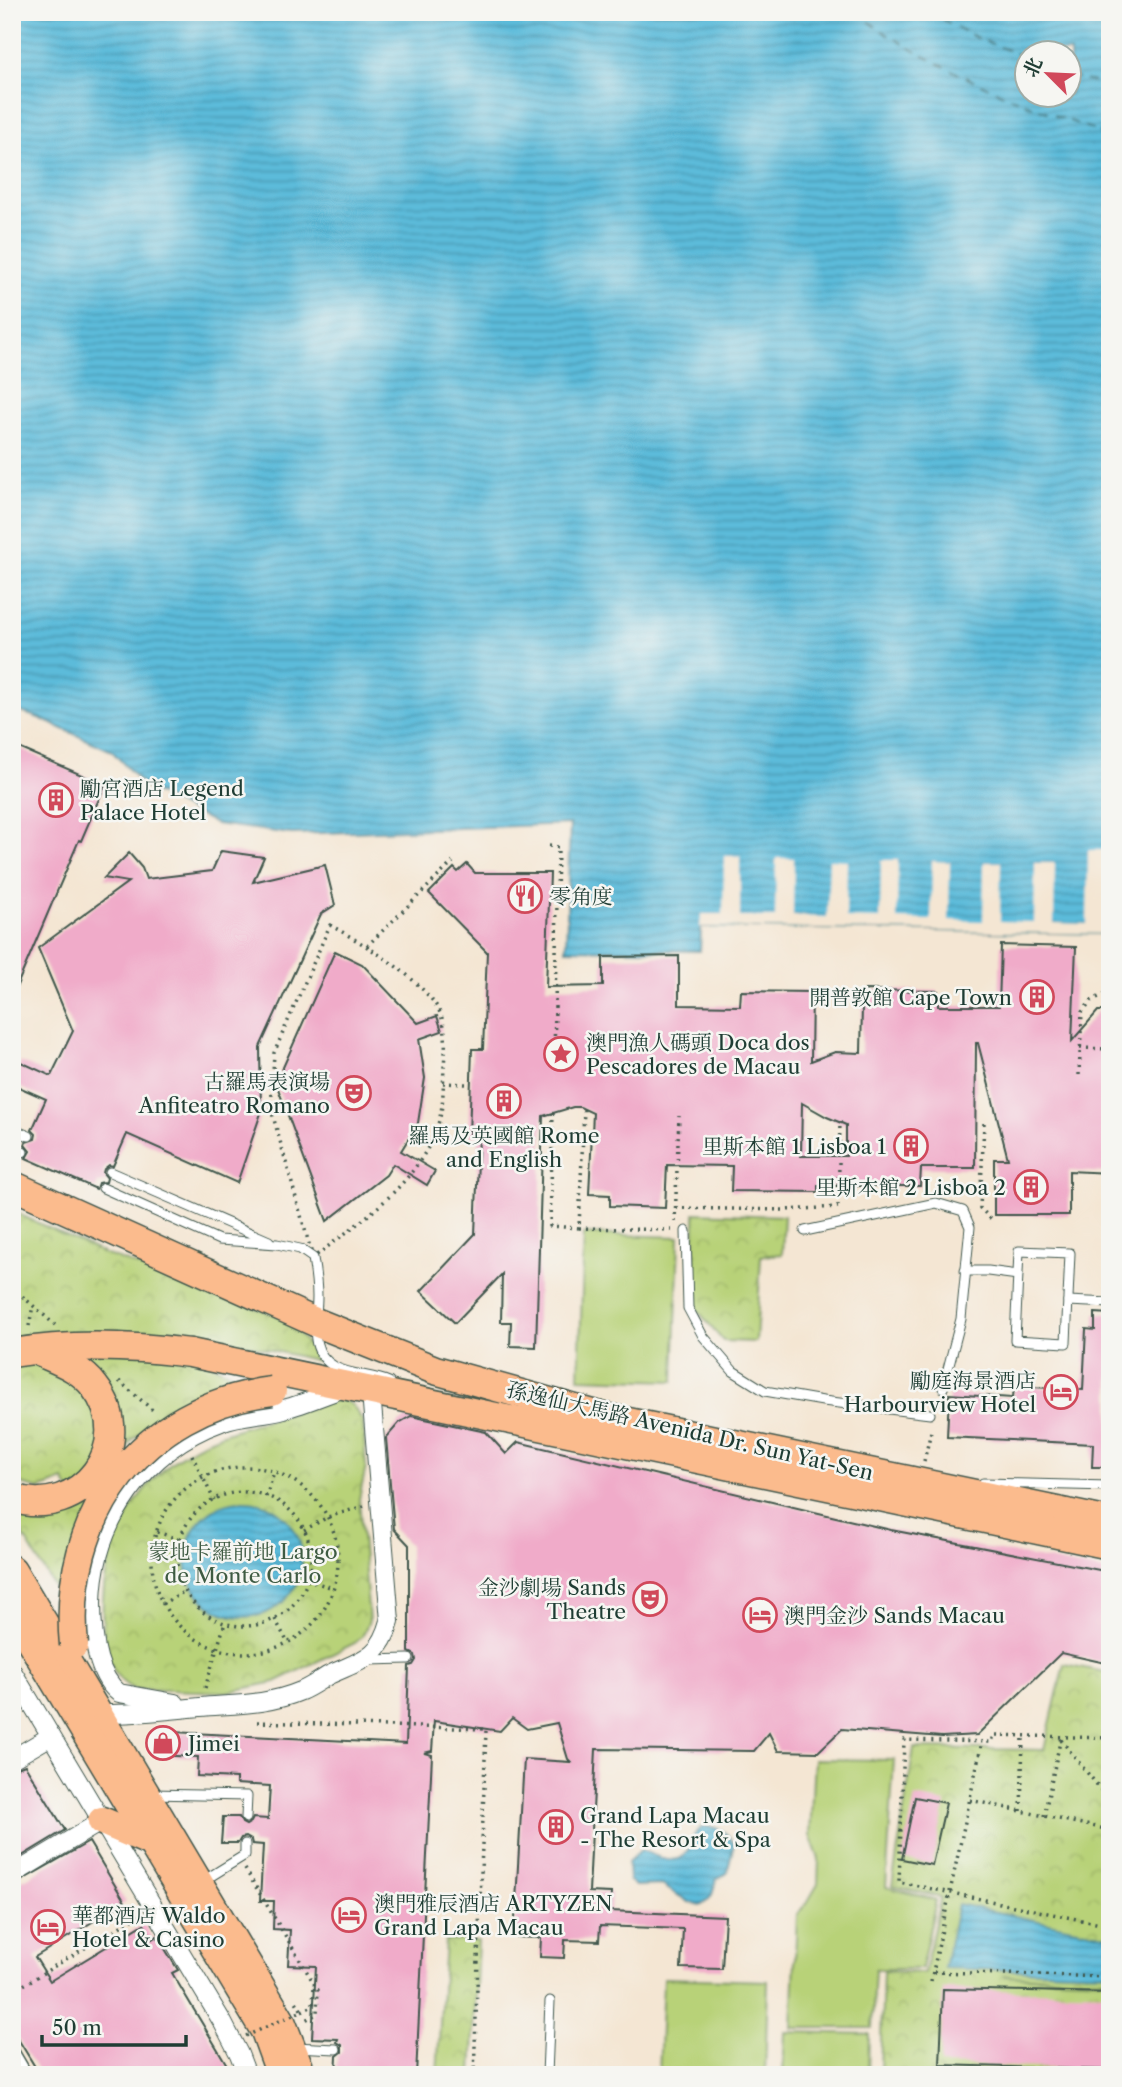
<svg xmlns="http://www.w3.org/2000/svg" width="1122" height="2087" font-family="'Libre Caslon Text','Noto Serif SC',serif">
	<defs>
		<pattern id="park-crowns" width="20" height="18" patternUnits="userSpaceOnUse" patternTransform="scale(1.75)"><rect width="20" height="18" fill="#b8d278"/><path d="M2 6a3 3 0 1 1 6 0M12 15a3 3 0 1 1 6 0" fill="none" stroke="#9eb568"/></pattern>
		<pattern id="water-rules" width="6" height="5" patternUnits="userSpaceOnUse" patternTransform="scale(1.75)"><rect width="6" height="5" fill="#5cbbda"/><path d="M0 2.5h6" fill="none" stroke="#4b99b2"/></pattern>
	</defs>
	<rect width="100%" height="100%" fill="#f6f6f2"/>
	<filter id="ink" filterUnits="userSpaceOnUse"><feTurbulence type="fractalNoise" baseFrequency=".0143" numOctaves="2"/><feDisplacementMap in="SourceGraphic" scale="14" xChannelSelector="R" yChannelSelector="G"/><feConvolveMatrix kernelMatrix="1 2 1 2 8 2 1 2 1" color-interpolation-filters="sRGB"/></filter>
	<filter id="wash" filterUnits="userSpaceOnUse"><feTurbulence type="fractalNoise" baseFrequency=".00686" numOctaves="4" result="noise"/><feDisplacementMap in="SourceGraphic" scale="28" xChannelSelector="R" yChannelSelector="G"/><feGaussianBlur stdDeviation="1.57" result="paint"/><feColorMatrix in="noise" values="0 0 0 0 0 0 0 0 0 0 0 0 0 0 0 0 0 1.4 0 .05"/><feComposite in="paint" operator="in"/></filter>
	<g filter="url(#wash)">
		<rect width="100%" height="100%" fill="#f4e6d3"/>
		<!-- grass -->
		<g fill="#b8d278" stroke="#6c8856" stroke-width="2">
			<path d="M584,1234l95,3 -5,144 -95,-3z"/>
			<path d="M814,1759l80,1 -8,127 50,13 -15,69h-46l-3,59h-80l5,-114 10,-11 11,-19 1,-25 -9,-24z"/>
			<path d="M663,1978l105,3 -3,94h-106z"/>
			<path d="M785,2032l84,2 -1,41h-85z"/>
		</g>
		<!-- park -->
		<g fill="url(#park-crowns)" stroke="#6c8856" stroke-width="2">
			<path d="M12,1211l95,44 178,63 38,44 -126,-29 -3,23 45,21 -26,9 -46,24 -36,31 -16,26 -53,133 -50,-83v-16l61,-5 -9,-16 -24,9 -28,-7z"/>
			<path d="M695,1213l89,3 -2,38 -21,2 -5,86 -33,-1 -29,-35z"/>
			<path d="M335,1400l10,1 8,5 10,16 3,45 -7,32 10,122 -7,16 -7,6 -80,39 -48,10 -93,-3c-23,-9 -29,-39 -31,-62 -5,-85 38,-163 120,-193 37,-13 75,-23 112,-34z"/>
			<path d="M1064,1664l46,9v306l-106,-3 106,4v95h-230l3,-104 41,2 17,-76 -49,-11 22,-138 130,2z"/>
			<path d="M445,1940l33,1 -6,134h-35z"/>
		</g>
		<!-- water -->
		<g fill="url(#water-rules)" stroke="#3e7c87" stroke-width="2" fill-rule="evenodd">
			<path d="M12,12h1098v922l-409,-7 -1,24 -134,-2 4,-125 -278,10 -76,-10 -71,-37 -33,-36 -73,-33 -27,-9zM1028,52h42v42h-42z"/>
			<circle cx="244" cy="1559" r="58"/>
			<path d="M702,1827c16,-1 24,4 32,17l-7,29 -11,7c-5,14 0,16 -16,25l-11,-3 -27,-17 -27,1 -6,-6 -1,-18 13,-12c17,7 39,20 49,-4 3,-9 5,-13 12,-19z"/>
			<path d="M958,1904l152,32v37l-166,-5z"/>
		</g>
		<!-- pier -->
		<path fill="#f4e6d3" d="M1088,850h19l-2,74h5v10l-410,-7 1,-13h22l1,-58h16v61h35l1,-59h18l-1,58 34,1 2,-58 18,1 -1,58 34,1 1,-59h17l-1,59 34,1 1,-59 18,1 -1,58 34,1 1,-59h17l-1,59 34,1 1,-59h20l-1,60 33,1z"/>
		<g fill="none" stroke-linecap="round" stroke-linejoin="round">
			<!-- ferry -->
			<g stroke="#2e5c5e" stroke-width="2" stroke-dasharray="9 7" stroke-linecap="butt">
				<path d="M856,12c71,55 170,93 254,124"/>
				<path d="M928,12l49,26 51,20"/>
				<path d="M1070,75l12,5 28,4"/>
			</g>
		</g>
		<g id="blocks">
			<!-- building -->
			<g fill="#f0abc9" fill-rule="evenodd">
				<path d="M12,745l93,40 -24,56 -2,-1 -67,157z"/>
				<path d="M221,851l43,6 -11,25 72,-17 10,40 -14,9 -61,133 1,66 -24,70 -110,-49 -14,32 -4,-1 -5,4 -1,4 4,5 -1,4 -8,1 -2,6 -70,-31 4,-7 -5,-6 1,-3 9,-3 1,-5 -4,-4 14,-31 -34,-15v-4l9,-18 30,14 22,-45 -35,-83 90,-66 -24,-4 25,-25 13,15 4,11 66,-8z"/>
				<path d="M467,864l8,9h75l-4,114 57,-1v-29l76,-1v49l61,1 1,-15 71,1 -1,69 24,-9 26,1 1,-47h2l1,-16 73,1v15h61l2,-61 75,2 -4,94 26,-30h12v162l-41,-2v44h-75v-56h14l-30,-116h-2l-1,125h-54l-1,18h-102v6l-87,-1 1,-25 -65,-1 -2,43 -55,-2v-11l-21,-1 4,-81 -13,-6h-7l-30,9 -7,231 -26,-1 1,-24h-10l1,-48 -47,49 -34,-32 54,-57 4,-98h-10l3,-87h11l4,-97 -58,-59 25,-25 4,4zM802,1103l25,14 19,8v31h-45z"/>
				<path d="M335,951l27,13 56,59 19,-7 5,15 -23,8 6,39 -7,45 -17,28 34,20 -8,14 -34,-21 -7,11 -59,46 -51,-138z"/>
				<path d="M1095,1313l15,1v153h-18l1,-23 -146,-7 2,-43 64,4 1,-12 69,4 3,-61 9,1z"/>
				<path d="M411,1416l75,16 20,22 12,-12 373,88 219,42v92l-49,-11 -84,82 -35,2 -100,-8 -24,23 -40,-1 -9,-18 -15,18 -158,-2 -7,143 22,1 -1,18 115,5 -3,53 -41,-1 2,-39 -83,-3 -1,15 -34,-1 -1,18 -24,-1 1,-19 -27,-1 10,-178 47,3 -3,-3 -11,-36 -30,6 -15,-11 -12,13 -66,-10 -2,30 -8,2 8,2 -16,320h-80l1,-19 5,-4v-7l-5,-3 1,-3 -26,-1 4,-72 -28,-1 2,-35 -17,-1 1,-28h-14l3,-56 -11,-1 -1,-4 -5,-3 -5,1 -3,5h-17l2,-26h16l3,6 4,2 5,-3 2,-4 15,1 2,-33 -34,-2v-6l-39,-2 1,-19 -45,-2 1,-24 252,13 3,-78 4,-1 3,-5 -1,-5 -6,-3v-107l-15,-16 -8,-91 13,-15z"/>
				<path d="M25,1765l40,65 -53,32v-92z"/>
				<path d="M915,1797l31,6 -14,62 -30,-6z"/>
				<path d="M89,1842l36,60 -90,55 15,24 94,-57 8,15 5,-3 21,34 -6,3 61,102h-193l-28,-46v-143z"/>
				<path d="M943,1989l167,4v77l-170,-5z"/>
			</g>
		</g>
	</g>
	<g filter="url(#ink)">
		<use href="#blocks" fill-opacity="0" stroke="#3f564c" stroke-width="2"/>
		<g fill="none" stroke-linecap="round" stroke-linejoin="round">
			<!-- service casing -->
			<g stroke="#3f564c" stroke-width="11">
				<g id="service">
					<path d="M12,1129l17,7"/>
					<path d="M12,1148l11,4"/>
					<path d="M110,1172l159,69"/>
					<path d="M103,1188l116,52 58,4 23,5 13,9c2,12 4,27 4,39 0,26 -10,54 18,70 17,9 37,7 54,15"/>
					<path d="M686,1231l2,77 15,28 30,35 32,20 58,10 107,13"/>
					<path d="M805,1231l131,-28 27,8 7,16 -9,92 -18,69"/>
					<path d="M1019,1251l51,2 -4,90 -51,-3z"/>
					<path d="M965,1271h23l30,4"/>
					<path d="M1068,1301l42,2"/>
					<path d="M983,1483l127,3"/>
					<path d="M368,1660l41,-1"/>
					<path d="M151,1794l96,2 -1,22"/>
					<path d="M203,1881l42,-26v-11"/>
					<path d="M295,2047l41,2"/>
					<path d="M547,2075l3,-74"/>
				</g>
			</g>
			<!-- pedestrian casing -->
			<g stroke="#3f564c" stroke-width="15">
				<path id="pedestrian" d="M12,2051l14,24"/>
			</g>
			<!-- minor casing -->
			<g stroke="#3f564c" stroke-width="20">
				<g id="minor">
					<path d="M12,1671l211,352 16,31 8,21"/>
					<path d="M175,1703l-56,-10c-24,-19 -27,-61 -27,-90 1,-80 53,-154 129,-181 20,-8 42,-7 63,-13 20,-5 40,-14 60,-21"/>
					<path d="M98,1714c35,1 68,-4 102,-7 35,-3 68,-2 101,-16 10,-4 19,-11 28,-16 32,-15 51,-16 61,-54l-19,-229"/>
					<path d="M12,1759l39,-23"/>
					<path d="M12,1875l90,-54"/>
				</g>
			</g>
			<!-- primary casing -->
			<g stroke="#3f564c" stroke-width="31">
				<g id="primary">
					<path d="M12,1185l303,137 120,48 169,47 506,105"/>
					<path d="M190,1353l920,192"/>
					<path d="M12,1570l269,451 21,54"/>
					<path d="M12,1610l253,421 16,44"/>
					<path d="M102,1821l49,21"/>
				</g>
			</g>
			<!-- path -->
			<g stroke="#3f564c" stroke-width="3.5" stroke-dasharray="2 5" stroke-linecap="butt">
				<path d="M549,846l9,1 -4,213"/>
				<path d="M330,925c35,20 76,43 102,75 16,19 14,43 12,66 -1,19 0,40 -6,58 -20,61 -78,97 -125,134l-42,-149 3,-56z"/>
				<path d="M367,946l86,-84"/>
				<path d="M1080,1048l30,1"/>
				<path d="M1079,1075l3,-63 10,-12 18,-8"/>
				<path d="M443,1083l23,1"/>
				<path d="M553,1113l-3,113 29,2 5,-119"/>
				<path d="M984,1123l-4,85 11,11"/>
				<path d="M838,1206l2,-85"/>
				<path d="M676,1208l109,2 53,-3"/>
				<path d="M675,1222l4,-106"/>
				<path d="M579,1228l96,2"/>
				<path d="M12,1287l43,38"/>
				<path d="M29,1326l4,-20"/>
				<path d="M119,1381l37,32"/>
				<path d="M192,1455l22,45"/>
				<path d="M924,1461l8,-34"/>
				<circle cx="245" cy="1560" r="93"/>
				<circle cx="244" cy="1559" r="67"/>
				<path d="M266,1497l8,-25"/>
				<path d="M304,1530l24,-13 36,-11"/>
				<path d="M157,1532l24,8"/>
				<path d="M307,1580l26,8"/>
				<path d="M162,1604l23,-13"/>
				<path d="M275,1619l13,24"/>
				<path d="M205,1688l20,-65"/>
				<path d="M257,1722l229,7 -12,346"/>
				<path d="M1110,1738l-116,-3 -2,7 -88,-2 -5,142 211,44"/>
				<path d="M1061,1740l49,61"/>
				<path d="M970,1800l140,30"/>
				<path d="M1021,1811l2,-75"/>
				<path d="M1044,1816l17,-79"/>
				<path d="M1102,1829l8,-36"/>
				<path d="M245,1869l73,121 -1,24 -14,7"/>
				<path d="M934,1972l176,5"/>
				<path d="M931,1981l51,-239"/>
				<path d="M12,1992l127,-77"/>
				<path d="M302,2011l11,-5 1,-20"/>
				<path d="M890,2075h11"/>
			</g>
			<!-- service -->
			<use href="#service" stroke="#fff" stroke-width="9"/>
			<!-- pedestrian -->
			<use href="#pedestrian" stroke="#fff" stroke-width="12"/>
			<!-- minor -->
			<use href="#minor" stroke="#fff" stroke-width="18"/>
			<!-- primary -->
			<use href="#primary" stroke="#fbbb8d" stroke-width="28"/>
			<!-- primary-bridge casing -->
			<g stroke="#3f564c" stroke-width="31" stroke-linecap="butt">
				<g id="primary-bridge">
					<path d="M12,1353c60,-10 118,-8 178,0"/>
					<path d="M12,1498c69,23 128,-54 82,-112 -14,-19 -38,-26 -59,-36"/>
					<path d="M74,1645c-13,-129 68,-238 198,-254"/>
				</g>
			</g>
			<!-- path-bridge -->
			<path stroke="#3f564c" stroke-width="3.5" stroke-dasharray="2 5" stroke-linecap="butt" d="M246,2036l56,-25 -7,-11"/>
			<!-- primary-bridge -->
			<use href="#primary-bridge" stroke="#fbbb8d" stroke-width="28"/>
		</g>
	</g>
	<!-- icons -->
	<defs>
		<g id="building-ring" transform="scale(1.75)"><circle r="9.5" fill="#f6f6f2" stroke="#d1495b" stroke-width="1.5"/><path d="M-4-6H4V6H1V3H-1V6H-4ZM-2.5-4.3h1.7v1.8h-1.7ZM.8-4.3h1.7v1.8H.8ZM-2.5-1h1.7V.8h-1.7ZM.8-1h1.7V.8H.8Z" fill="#d1495b"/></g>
		<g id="restaurant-ring" transform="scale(1.75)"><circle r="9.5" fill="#f6f6f2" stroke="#d1495b" stroke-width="1.5"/><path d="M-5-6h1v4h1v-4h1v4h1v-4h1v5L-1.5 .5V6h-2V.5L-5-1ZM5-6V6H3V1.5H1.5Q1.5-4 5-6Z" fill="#d1495b"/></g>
		<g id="sight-ring" transform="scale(1.75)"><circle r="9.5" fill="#f6f6f2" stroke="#d1495b" stroke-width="1.5"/><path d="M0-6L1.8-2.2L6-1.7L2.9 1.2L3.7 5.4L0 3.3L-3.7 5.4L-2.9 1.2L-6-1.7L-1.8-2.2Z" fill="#d1495b"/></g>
		<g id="theatre-ring" transform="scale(1.75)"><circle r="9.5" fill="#f6f6f2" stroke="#d1495b" stroke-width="1.5"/><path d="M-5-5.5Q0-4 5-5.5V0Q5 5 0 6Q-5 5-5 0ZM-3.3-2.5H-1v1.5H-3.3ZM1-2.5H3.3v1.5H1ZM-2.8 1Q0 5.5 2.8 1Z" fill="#d1495b"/></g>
		<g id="hotel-ring" transform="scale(1.75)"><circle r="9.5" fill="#f6f6f2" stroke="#d1495b" stroke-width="1.5"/><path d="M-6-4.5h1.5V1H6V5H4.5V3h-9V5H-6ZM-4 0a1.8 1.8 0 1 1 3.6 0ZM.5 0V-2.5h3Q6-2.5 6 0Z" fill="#d1495b"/></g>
		<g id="shop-ring" transform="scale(1.75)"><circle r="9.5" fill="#f6f6f2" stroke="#d1495b" stroke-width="1.5"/><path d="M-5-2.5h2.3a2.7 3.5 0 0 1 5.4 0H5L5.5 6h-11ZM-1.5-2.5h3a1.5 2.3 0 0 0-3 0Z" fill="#d1495b"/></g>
	</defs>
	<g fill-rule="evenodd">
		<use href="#building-ring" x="56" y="800"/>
		<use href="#restaurant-ring" x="525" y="896"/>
		<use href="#building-ring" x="1037" y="997"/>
		<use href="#sight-ring" x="561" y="1054"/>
		<use href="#theatre-ring" x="354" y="1093"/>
		<use href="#building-ring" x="504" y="1101"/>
		<use href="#building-ring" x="911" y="1146"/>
		<use href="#building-ring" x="1031" y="1187"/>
		<use href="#hotel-ring" x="1061" y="1392"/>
		<use href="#theatre-ring" x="650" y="1599"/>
		<use href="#hotel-ring" x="760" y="1615"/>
		<use href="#shop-ring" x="163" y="1743"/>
		<use href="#building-ring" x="556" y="1827"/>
		<use href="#hotel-ring" x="349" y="1915"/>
		<use href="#hotel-ring" x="48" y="1927"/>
	</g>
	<g text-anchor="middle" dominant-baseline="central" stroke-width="5" stroke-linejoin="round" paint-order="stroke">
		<!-- poi labels -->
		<g font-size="21" fill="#1f3d34" stroke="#f6f6f2" text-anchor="start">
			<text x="80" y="788">勵宮酒店 Legend<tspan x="80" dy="24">Palace Hotel</tspan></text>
			<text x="550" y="896">零角度</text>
			<text x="1012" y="997" text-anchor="end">開普敦館 Cape Town</text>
			<text x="586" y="1042">澳門漁人碼頭 Doca dos<tspan x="586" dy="24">Pescadores de Macau</tspan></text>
			<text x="330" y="1081" text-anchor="end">古羅馬表演場<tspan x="330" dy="24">Anfiteatro Romano</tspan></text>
			<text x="504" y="1135" text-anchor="middle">羅馬及英國館 Rome<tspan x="504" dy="24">and English</tspan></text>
			<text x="886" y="1146" text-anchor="end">里斯本館 1 Lisboa 1</text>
			<text x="1006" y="1187" text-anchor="end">里斯本館 2 Lisboa 2</text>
			<text x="1036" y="1380" text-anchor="end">勵庭海景酒店<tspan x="1036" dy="24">Harbourview Hotel</tspan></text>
			<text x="626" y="1587" text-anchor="end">金沙劇場 Sands<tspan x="626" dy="24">Theatre</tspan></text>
			<text x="784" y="1615">澳門金沙 Sands Macau</text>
			<text x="188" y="1743">Jimei</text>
			<text x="580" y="1815">Grand Lapa Macau<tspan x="580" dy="24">- The Resort &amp; Spa</tspan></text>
			<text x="374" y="1903">澳門雅辰酒店 ARTYZEN<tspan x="374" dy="24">Grand Lapa Macau</tspan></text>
			<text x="72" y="1915">華都酒店 Waldo<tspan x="72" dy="24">Hotel &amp; Casino</tspan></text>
		</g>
		<!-- street labels -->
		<g font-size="21" fill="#1f3d34" stroke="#f6f6f2">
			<text transform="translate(690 1431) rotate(13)">孫逸仙大馬路 Avenida Dr. Sun Yat-Sen</text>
		</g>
		<!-- park labels -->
		<g font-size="21" fill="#3e5b42" stroke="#f6f6f2">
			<text x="243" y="1551">蒙地卡羅前地 Largo<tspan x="243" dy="24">de Monte Carlo</tspan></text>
		</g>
	</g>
	<!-- margin -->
	<rect width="1122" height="2087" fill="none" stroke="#f6f6f2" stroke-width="42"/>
	<!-- north arrow -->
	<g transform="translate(1048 74) rotate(294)"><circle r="33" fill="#f6f6f2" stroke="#a0aca6" stroke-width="2"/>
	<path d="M0-5L12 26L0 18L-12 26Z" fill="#d1495b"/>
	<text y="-10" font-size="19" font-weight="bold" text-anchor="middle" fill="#1f3d34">北</text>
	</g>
	<!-- scale -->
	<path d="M42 2035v10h144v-10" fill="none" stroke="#1f3d34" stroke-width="3.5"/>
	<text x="52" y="2035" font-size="21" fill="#1f3d34" stroke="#f6f6f2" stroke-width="5" paint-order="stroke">50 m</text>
</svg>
